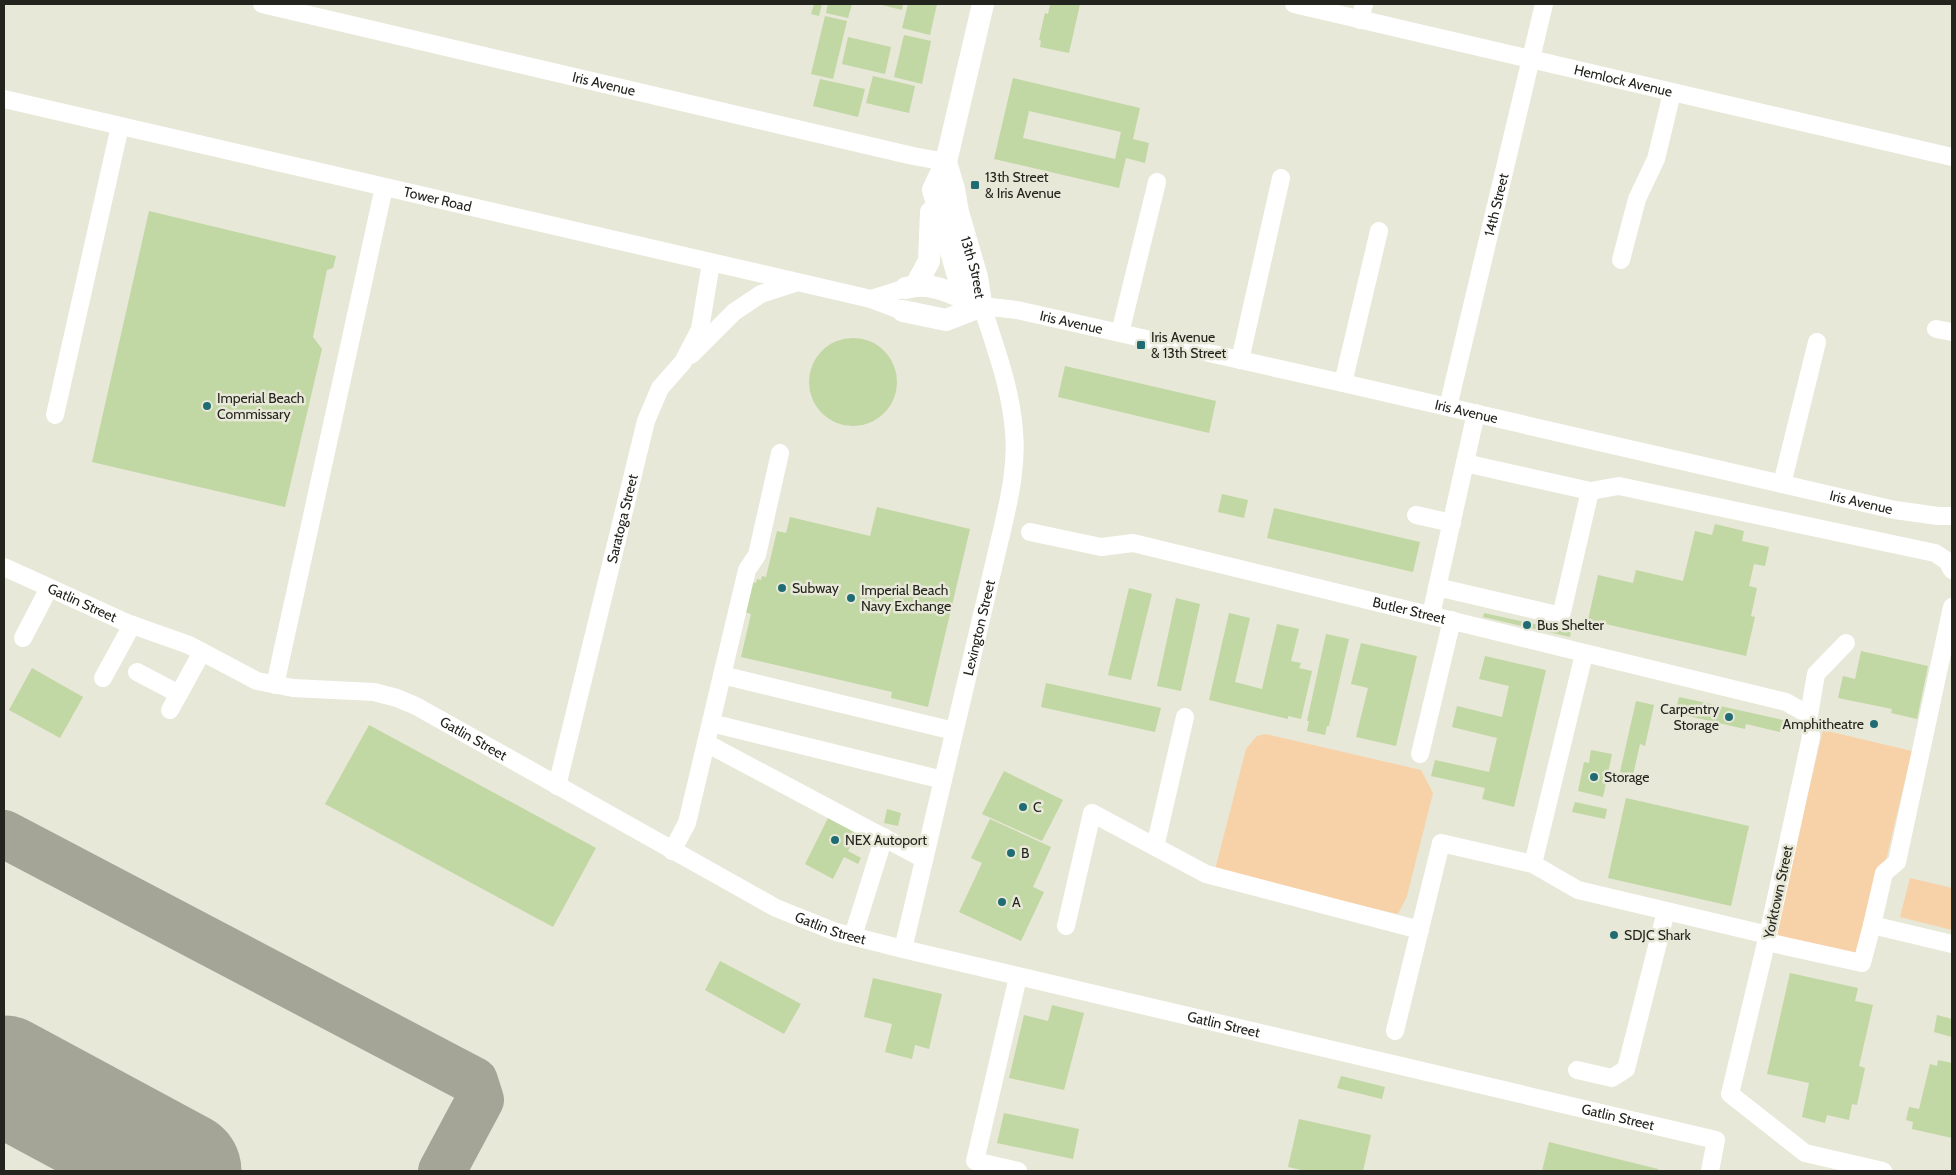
<svg xmlns="http://www.w3.org/2000/svg" width="1956" height="1175" font-family="Cabin,sans-serif">
	<rect width="100%" height="100%" fill="#e7e8d7"/>
	<!-- green -->
	<g fill="#f7d1a8">
		<path d="M1823,730l89,21 -49,205 -88,-21z"/>
		<path d="M1266,734l155,36 12,23 -26,103 -9,18 -180,-42 -2,-6 30,-117 11,-13z"/>
		<path d="M1910,878l42,10v42l-52,-13z"/>
	</g>
	<g fill="none" stroke-linecap="round" stroke-linejoin="round">
		<!-- taxiway -->
		<path stroke="#a4a497" stroke-width="48" d="M4,834l470,247 6,19 -38,71"/>
		<!-- runway -->
		<path stroke="#a4a497" stroke-width="119" d="M4,1075l178,96"/>
	</g>
	<!-- building -->
	<g fill="#c1d7a4" fill-rule="evenodd">
		<path d="M814,4h8l-3,12 -8,-2z"/>
		<path d="M828,4h24l-4,14 -22,-5z"/>
		<path d="M878,4h25l-1,6z"/>
		<path d="M908,4h29l-7,31 -28,-7z"/>
		<path d="M1046,4h34l-11,49 -29,-6 1,-6 -2,-1 4,-19 2,-8 3,1 2,-9z"/>
		<path d="M825,16l22,5 -14,58 -22,-5z"/>
		<path d="M904,35l27,6 -9,43 -28,-7z"/>
		<path d="M848,37l43,10 -6,27 -43,-10z"/>
		<path d="M873,76l42,10 -6,27 -43,-10z"/>
		<path d="M1013,78l127,30 -7,31 16,4 -4,20 -19,-5 -7,30 -125,-29zM1029,111l92,21 -6,27 -92,-21z"/>
		<path d="M820,79l45,10 -7,28 -45,-11z"/>
		<path d="M149,211l187,45 -3,12 -6,2 -14,67 9,12 -37,158 -193,-45z"/>
		<circle cx="853" cy="382" r="44"/>
		<path d="M1065,366l151,35 -7,32 -151,-36z"/>
		<path d="M1222,494l26,6 -4,18 -26,-6z"/>
		<path d="M877,507l93,22 -42,178 -37,-9 1,-6 -151,-35 10,-43 -6,-2 7,-30 4,1 1,-4 4,1 1,-4 4,1 11,-46 9,2 4,-16 80,19z"/>
		<path d="M1274,508l146,34 -7,30 -146,-34z"/>
		<path d="M1715,524l29,7 -2,10 27,6 -4,19 -11,-2 -5,22 8,2 -6,28 4,1 -9,39 -158,-36 10,-45 35,8 3,-13 47,11 12,-50 17,4z"/>
		<path d="M1129,588l23,6 -21,86 -23,-5z"/>
		<path d="M1176,598l24,6 -19,87 -24,-5z"/>
		<path d="M1229,613l21,5 -15,64 27,7 15,-65 22,5 -8,32 10,2 -2,5 13,3 -11,48 -13,-3v3l-79,-19z"/>
		<path d="M1484,613l87,19 -1,5 -87,-20z"/>
		<path d="M1326,634l23,5 -20,87h-2l-2,9 -18,-4 2,-10h-2z"/>
		<path d="M1361,643l56,13 -21,90 -40,-9 12,-49 -17,-4z"/>
		<path d="M1861,651l67,15 -11,53 -26,-6 1,-4 -54,-11 5,-22 12,3z"/>
		<path d="M1485,656l61,14 -32,137 -32,-8 3,-11 -54,-12 4,-16 54,12 8,-34 -45,-11 5,-21 45,11 7,-31 -30,-7z"/>
		<path d="M32,668l51,29 -23,41 -51,-28z"/>
		<path d="M1046,683l115,25 -6,24 -114,-25z"/>
		<path d="M1679,697l104,23 -3,12 -34,-8 -1,5 -70,-16z"/>
		<path d="M1636,701l18,4 -9,41 -5,-2 -7,31 -13,-3z"/>
		<path d="M369,725l227,123 -43,79 -228,-123z"/>
		<path d="M1591,750l21,4 -9,43 -25,-6 6,-29 5,1z"/>
		<path d="M1004,771l59,29 -21,41 -60,-27z"/>
		<path d="M1626,798l123,28 -18,80 -123,-28z"/>
		<path d="M1575,802l32,7 -2,10 -33,-7z"/>
		<path d="M887,809l14,4 -3,13 -14,-3z"/>
		<path d="M830,814l29,15 -11,22 13,7 -3,6 -14,-7 -11,22 -28,-15z"/>
		<path d="M990,819l61,28 -18,40 11,5 -23,49 -62,-29 23,-49 -11,-5z"/>
		<path d="M720,961l81,43 -17,30 -79,-44z"/>
		<path d="M1790,973l68,15 -3,13 18,4 -14,61 6,2 -8,37 -5,-1 -3,16 -22,-5 -2,8 -23,-6 7,-34 -42,-9z"/>
		<path d="M873,978l69,16 -13,55 -14,-4 -3,14 -27,-7 7,-28 -28,-7z"/>
		<path d="M1052,1005l32,8 -20,77 -55,-12 15,-63 24,6z"/>
		<path d="M1937,1015l15,4v18l-18,-5z"/>
		<path d="M1938,1060l14,3 -1,15h1v60l-40,-9 1,-7 -7,-2 3,-13 10,2 11,-45 7,2z"/>
		<path d="M1341,1076l44,11 -3,12 -45,-11z"/>
		<path d="M1004,1113l75,16 -6,30 -76,-16z"/>
		<path d="M1299,1119l72,16 -8,36h-57l-18,-4z"/>
		<path d="M1549,1142l109,27v2h-116z"/>
	</g>
	<g fill="none" stroke-linecap="round" stroke-linejoin="round">
		<!-- minor -->
		<g stroke="#fff" stroke-width="18">
			<path id="s1" d="M262,4l651,152 33,6"/>
			<path id="s2" d="M1294,4l658,153"/>
			<path d="M1360,20l4,-16"/>
			<path id="s3" d="M4,99l867,200 32,12"/>
			<path d="M1621,260l16,-61 19,-40 16,-66"/>
			<path d="M871,299l35,-11"/>
			<path d="M1936,329l16,3"/>
			<path d="M1120,333l37,-151"/>
			<path d="M691,355l43,-43 27,-18 34,-11"/>
			<path d="M1240,360l41,-182"/>
			<path d="M1343,383l36,-152"/>
			<path id="s4" d="M1448,407l96,-403"/>
			<path d="M55,415l65,-289"/>
			<path d="M1782,484l35,-142"/>
			<path d="M1590,491l29,-5 316,67 12,8 5,9"/>
			<path d="M1416,515l36,8"/>
			<path id="s5" d="M1030,532l71,15 32,-4 653,159 23,13 2,22 -43,198 -38,159 75,59 78,18"/>
			<path id="s6" d="M4,567l123,56 62,22 68,36 36,7 81,4 23,6 19,8 360,202 60,24 67,17 813,191 -6,31"/>
			<path d="M1437,587l124,29 29,-125 -125,-28"/>
			<path d="M1431,615l45,-202"/>
			<path d="M23,638l26,-50"/>
			<path d="M137,672l42,22"/>
			<path d="M722,675l232,56"/>
			<path d="M103,678l29,-53"/>
			<path d="M275,685l109,-498"/>
			<path d="M170,710l32,-58"/>
			<path d="M1809,715l7,-41 30,-31"/>
			<path d="M711,723l232,57"/>
			<path d="M706,743l218,116"/>
			<path d="M1420,754l32,-134"/>
			<path id="s7" d="M557,786l89,-365 14,-33 23,-26 17,-33 11,-66"/>
			<path d="M1155,847l30,-130"/>
			<path d="M672,851l15,-28 60,-253 10,-15 23,-102"/>
			<path d="M1533,864l45,26 190,45"/>
			<path d="M1872,925l12,-52 13,-11 55,-255"/>
			<path d="M1066,926l26,-113 114,61 214,56"/>
			<path d="M853,936l31,-99"/>
			<path d="M1767,942l95,21 10,-38 80,19"/>
			<path id="s8" d="M903,949l100,-423c7,-30 14,-63 11,-94 -3,-44 -19,-85 -32,-126l35,4 326,73 552,127 43,6h14"/>
			<path d="M1395,1031l46,-188 92,21 51,-210"/>
			<path d="M1577,1070l35,8 14,-9 40,-158"/>
			<path d="M1018,1171l-43,-10 43,-184"/>
		</g>
		<!-- major -->
		<g stroke="#fff" stroke-width="22">
			<path id="s9" d="M946,162l8,27 4,23 19,65 4,26"/>
			<path d="M916,285l13,-24 2,-49"/>
			<path d="M906,288c26,-8 52,8 75,18"/>
			<path d="M982,306l-24,-30 -25,-86 13,-28 37,-158"/>
			<path d="M903,311l43,9 36,-14"/>
		</g>
	</g>
	<!-- markers -->
	<g fill="#216c73" stroke="#e7e8d7" stroke-width="2">
		<rect x="970" y="180" width="10" height="10" rx="2.5"/>
		<rect x="1136" y="340" width="10" height="10" rx="2.5"/>
		<circle cx="207" cy="406" r="5"/>
		<circle cx="782" cy="588" r="5"/>
		<circle cx="851" cy="598" r="5"/>
		<circle cx="1527" cy="625" r="5"/>
		<circle cx="1729" cy="717" r="5"/>
		<circle cx="1874" cy="724" r="5"/>
		<circle cx="1594" cy="777" r="5"/>
		<circle cx="1023" cy="807" r="5"/>
		<circle cx="835" cy="840" r="5"/>
		<circle cx="1011" cy="853" r="5"/>
		<circle cx="1002" cy="902" r="5"/>
		<circle cx="1614" cy="935" r="5"/>
	</g>
	<g text-anchor="middle" dominant-baseline="central" stroke-width="5" stroke-linejoin="round" paint-order="stroke">
		<!-- street labels -->
		<g font-size="14" fill="#24241e" stroke="#e7e8d7">
			<text stroke="none"><textPath href="#s2" startOffset="338">Hemlock Avenue</textPath></text>
			<text stroke="none"><textPath href="#s1" startOffset="351">Iris Avenue</textPath></text>
			<text stroke="none"><textPath href="#s3" startOffset="445">Tower Road</textPath></text>
			<text stroke="none"><textPath href="#s4" startOffset="208">14th Street</textPath></text>
			<text stroke="none"><textPath href="#s9" startOffset="109">13th Street</textPath></text>
			<text stroke="none"><textPath href="#s8" startOffset="751">Iris Avenue</textPath></text>
			<text stroke="none"><textPath href="#s8" startOffset="1156">Iris Avenue</textPath></text>
			<text stroke="none"><textPath href="#s8" startOffset="1561">Iris Avenue</textPath></text>
			<text stroke="none"><textPath href="#s7" startOffset="275">Saratoga Street</textPath></text>
			<text stroke="none"><textPath href="#s6" startOffset="86">Gatlin Street</textPath></text>
			<text stroke="none"><textPath href="#s5" startOffset="389">Butler Street</textPath></text>
			<text stroke="none"><textPath href="#s8" startOffset="330">Lexington Street</textPath></text>
			<text stroke="none"><textPath href="#s6" startOffset="506">Gatlin Street</textPath></text>
			<text transform="translate(1778 892) rotate(-78)">Yorktown Street</text>
			<text stroke="none"><textPath href="#s6" startOffset="911">Gatlin Street</textPath></text>
			<text stroke="none"><textPath href="#s6" startOffset="1316">Gatlin Street</textPath></text>
			<text stroke="none"><textPath href="#s6" startOffset="1721">Gatlin Street</textPath></text>
		</g>
		<!-- poi labels -->
		<g font-size="14" fill="#24241e" stroke="#e7e8d7" text-anchor="start">
			<text x="985" y="177">13th Street<tspan x="985" dy="16">&amp; Iris Avenue</tspan></text>
			<text x="1151" y="337">Iris Avenue<tspan x="1151" dy="16">&amp; 13th Street</tspan></text>
			<text x="217" y="398">Imperial Beach<tspan x="217" dy="16">Commissary</tspan></text>
			<text x="792" y="588">Subway</text>
			<text x="861" y="590">Imperial Beach<tspan x="861" dy="16">Navy Exchange</tspan></text>
			<text x="1537" y="625">Bus Shelter</text>
			<text x="1719" y="709" text-anchor="end">Carpentry<tspan x="1719" dy="16">Storage</tspan></text>
			<text x="1864" y="724" text-anchor="end">Amphitheatre</text>
			<text x="1604" y="777">Storage</text>
			<text x="1033" y="807">C</text>
			<text x="845" y="840">NEX Autoport</text>
			<text x="1021" y="853">B</text>
			<text x="1012" y="902">A</text>
			<text x="1624" y="935">SDJC Shark</text>
		</g>
	</g>
	<!-- border -->
	<rect width="1956" height="1175" fill="none" stroke="#24241e" stroke-width="10"/>
</svg>
